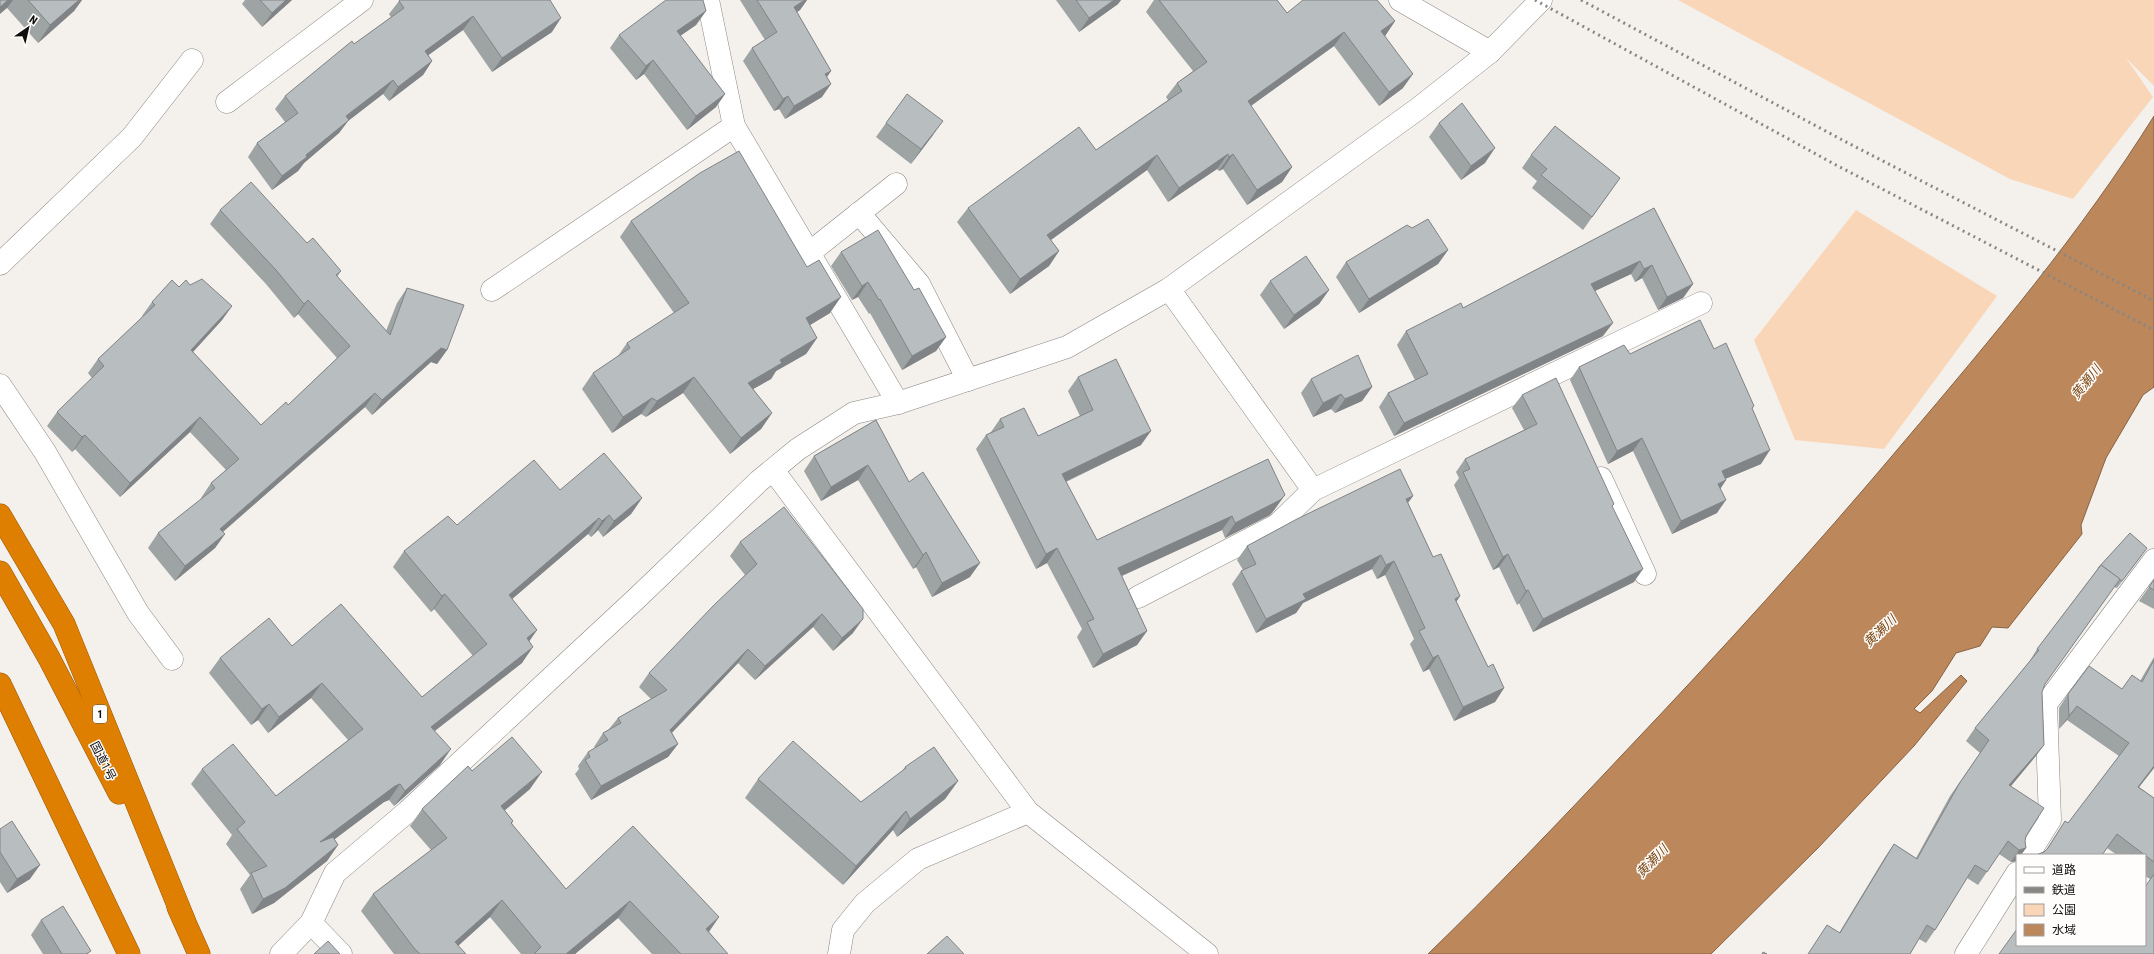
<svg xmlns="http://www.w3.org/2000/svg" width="2154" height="954" font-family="'Roboto Condensed','Noto Sans JP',sans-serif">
	<rect width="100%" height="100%" fill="#f4f0ec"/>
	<!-- green -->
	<g fill="#fad6b8">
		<path d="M1678,0h476v86l-28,-28 27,39 -80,102 -63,-20z"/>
		<path d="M1856,210l141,86 -113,153 -89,-9 -41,-100z"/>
	</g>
	<!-- water -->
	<path fill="#bb875b" stroke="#876344" d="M2154,116v271l-11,8 -37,63 -25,67 1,9 -74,94 -16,-1 -12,19 -24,7 -24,38 -18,18 6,4 41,-38 6,6 -53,65 -96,102 -107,106h-283c67,-65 131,-132 195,-200 96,-101 190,-204 280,-311 89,-105 178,-210 251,-327z"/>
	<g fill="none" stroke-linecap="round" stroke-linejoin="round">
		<!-- minor casing -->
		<g stroke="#8c8885" stroke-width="23">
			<g id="minor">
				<path d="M708,0l26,126 164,277"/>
				<path d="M1400,0l90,52"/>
				<path d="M227,102l135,-102"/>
				<path d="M859,213l60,71 49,96"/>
				<path d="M809,253l87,-69"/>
				<path d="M0,264l132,-127 60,-77"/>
				<path d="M1169,289l144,201"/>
				<path d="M492,290l242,-164"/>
				<path d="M0,385l45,67 93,161 34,46"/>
				<path d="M773,470l255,342 179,142"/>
				<path d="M1601,478l44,96"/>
				<path d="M1138,597l139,-72 36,-35 388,-187"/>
				<path d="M2028,855l22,-35 -4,-116 108,-144"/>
				<path d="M311,923l30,31"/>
				<path d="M281,954l30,-31 24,-50 72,-61 230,-214 122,-117 39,-32 56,-36 44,-10 169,-56 102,-58 250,-181 71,-56 51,-52"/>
				<path d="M839,954l4,-24 22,-27 53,-44 110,-47"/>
				<path d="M1966,954l51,-81"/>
			</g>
		</g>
		<!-- highway casing -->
		<g stroke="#965705" stroke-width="23">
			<g id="highway">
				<path d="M0,515l64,109 120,296"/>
				<path d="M0,572l49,86 70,135"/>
				<path d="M0,684l129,270"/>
				<path d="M178,907l21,47"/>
			</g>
		</g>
		<!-- minor -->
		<use href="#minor" stroke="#fff" stroke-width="22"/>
		<!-- highway -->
		<use href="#highway" stroke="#df7f01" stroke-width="22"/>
		<!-- rail -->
		<g stroke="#898784" stroke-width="3" stroke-dasharray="2 4" stroke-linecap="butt">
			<path d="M1535,0l301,165 318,165"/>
			<path d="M1581,0l267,143 306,158"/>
		</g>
	</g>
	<!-- wall -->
	<g fill="#9ea3a4">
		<path d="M0,0h82l-8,11 -36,32z"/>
		<path d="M245,0h47l-30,27 -20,-23z"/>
		<path d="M740,0h67l-7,10 -3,2 34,59 -4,6 -5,20 -37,22 -6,-10 -5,2 -31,-50 9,-13 13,-8z"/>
		<path d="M1056,0h65l-3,4 -39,28z"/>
		<path d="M1154,0h123l10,13 108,8 -10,15 18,52 -24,18 -45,-60 -83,60 41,61 -10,15 -35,23 -24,-36 -4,2 -2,-2 -49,33 -21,-32 -96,70 8,11 -10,15 -39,28 -53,-72 11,-14 128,-58 72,-50 -2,-3 11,-14 16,-12 -47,-59z"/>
		<path d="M399,1l153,31 -60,40 -29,-42 -35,25 4,6 -9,14 -34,26 -6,-7 -35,27 -9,12 -35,30 -6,8 -26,19 -24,-33 9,-14 28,-21 -10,-13 10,-13 106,-79 -2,-3z"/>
		<path d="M706,11l-10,14 -16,11 45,58 -9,13 -29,23 -43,-56 -8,6 -26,-32 9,-13z"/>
		<path d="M886,123l47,12 -22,29 -35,-27z"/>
		<path d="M1439,123l46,40 -24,17 -32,-43z"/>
		<path d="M1531,155l89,23 -37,52 -51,-42 5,-7 -15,-13z"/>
		<path d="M1654,208l39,76 -10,14 -25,12 -16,-32 -7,4 -4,-8 -36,17 8,45 -209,100 -15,-29 9,-14 27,-13 -18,-35 9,-14 57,-23z"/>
		<path d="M220,210l87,33 34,28 -4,6 49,54 11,-28 10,-15 40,62 -10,14 -6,-2 -59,53 -7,-8 -142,125 2,2 -10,14 -40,33 -27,-33 10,-15 44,-34 -1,-1 10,-15 15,-13 -36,-38 -70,65 -45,-48 -3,3 -25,-26 10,-14 35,-34 -4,-5 10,-14 45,-42 -1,-1 10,-14 27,-15 11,-2 42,21 -10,14 -29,32 68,73 27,-20 49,-47 -39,-44 -4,4 -28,-34 -56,-60z"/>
		<path d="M631,221l199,92 -20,12 7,13 -11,16 -30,17 -5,8 -18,10 19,24 -11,16 -31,25 -47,-61 -37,24 -5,-3 -29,19 -30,-44 11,-16 25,-17 9,-13 47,-30 -54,-76z"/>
		<path d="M1448,250l-10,14 -79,49 -23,-36 10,-15z"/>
		<path d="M841,252l73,38 32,47 -10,14 -34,19 -32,-57 -1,1 -11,-17 -6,3 -21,-34z"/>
		<path d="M1270,281l59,9 -10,14 -35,25 -24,-34z"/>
		<path d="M1714,349l40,57 -2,3 9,55 -36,15 1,1 -5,8 -4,25 -45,21 -39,-83 -25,13 -38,-84 9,-13 51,-13z"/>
		<path d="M1078,377l63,68 -75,37 31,58 171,-81 7,50 -5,6 -45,23 -3,-8 -100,46 25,55 -10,14 -44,23 -16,-31 5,-8 -35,-66 -11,6 -60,-120 10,-14 5,-3 9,-13 38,17 42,-20 -12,-25z"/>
		<path d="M1311,379l61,8 -10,14 -27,12 -4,-4 -18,8 -12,-24z"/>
		<path d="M1522,395l90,112 22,75 -101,50 -14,-29 -2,2 -18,-38 -6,3 -39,-85 5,-7 -3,-6 9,-13 59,-29 -12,-22z"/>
		<path d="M876,420l33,62 61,95 -38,20 -16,-30 -3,2 -55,-89 -37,21 -17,-30 10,-15z"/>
		<path d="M560,490l82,8 -11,16 -28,23 -5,-7 -7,7 -3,-3 -76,65 25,31 -8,11 -7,22 -87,68 5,34 -46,41 -5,-6 -5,2 -50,37 4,6 -11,16 -53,42 -22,11 -12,-25 10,-14 -24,-31 6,-9 -41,-51 11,-15 74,27 72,-56 -37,-42 -43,35 -10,-13 -7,5 -42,-52 11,-15 72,-12 130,51 51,-41 -39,-47 -3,3 -38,-45 11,-16 53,-26z"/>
		<path d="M1413,496l-5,7 25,54 27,39 -4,6 32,65 16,21 -9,14 -41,19 -25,-52 -6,3 -13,-28 4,-5 -29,-64 -8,4 -5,-10 -69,34 -7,10 -40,20 -24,-49 9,-13 2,-1 -6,-10 10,-14z"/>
		<path d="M740,542l113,91 -20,18 -20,-24 -58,53 -17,-17 -66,70 6,11 -10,13 -77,43 -16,-26 4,-5 -1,-3 10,-14 7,-4 -1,-1 9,-14 6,-4 9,-11 33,-19 -12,-12 10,-14 96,-98 -15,-19z"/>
		<path d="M2142,555l-25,33 -3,-1 -69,97 -3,8 2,53 -9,12 -24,29 15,50 -1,5 1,7 -5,7h-4v6l-6,1 -12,-8 -21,31 -11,-7 -32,52 -9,13 -7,-4 -9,15 -71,-21 46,-76 9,-13 22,14 34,-62 30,-43 -14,-12 9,-13 54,-66 8,-13 56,-74 5,-7z"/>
		<path d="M2154,580v29l-15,-8z"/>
		<path d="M2154,657v111l-15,19 15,11v156l-9,-9 5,-66 -5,-3v-21h-28l-10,-7 -5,7h-65l1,-1 6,-2 2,-2 19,-29 3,2 51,-67 -52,-36 -8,9v-21l9,-14 54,-5 18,-8z"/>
		<path d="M905,767l53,14 -13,18 -48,38 -4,-7 -50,55 -98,-87 13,-19 103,23 41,-31z"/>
		<path d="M472,771l58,18 -26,21 9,11 -1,3 54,65 153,28 -10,15 19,22h-76l-34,-36 -43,36h-54l-31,-37 -32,29 8,8h-72l-33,-43 12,-17 58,-44 -21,-24 12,-17z"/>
		<path d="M0,829l30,50 -23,14 -7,-11z"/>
		<path d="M41,920l48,34h-46l-12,-19z"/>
	</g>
	<!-- shaded-wall -->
	<g fill="#818486">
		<path d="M8,0h5l-6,8 -7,6v-7z"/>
		<path d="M79,0h3l-8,11 -36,32 12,-18z"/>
		<path d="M286,0h6l-30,27 10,-14z"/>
		<path d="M805,0h2l-7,10 -15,10 9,-13z"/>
		<path d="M1114,0h7l-3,4 -39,28 10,-14z"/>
		<path d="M706,11l-10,14 -29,20 10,-14z"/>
		<path d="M473,16l-10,14 -48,35 10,-14z"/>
		<path d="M561,18l-9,14 -60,40 10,-14z"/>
		<path d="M1395,21l-10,15 -4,-5z"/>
		<path d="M1344,32l-10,14 -96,69 10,-14z"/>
		<path d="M653,60l-9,14 -8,6 10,-14z"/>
		<path d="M432,61l-9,14 -34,26 9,-14z"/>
		<path d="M831,71l-9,13 3,-10z"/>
		<path d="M1413,74l-10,14 -24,18 10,-14z"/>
		<path d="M393,80l-10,14 -35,27 -9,12 -35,30 -6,8 -26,19 10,-14 24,-21 40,-39z"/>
		<path d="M831,84l-9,13 -37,22 9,-13z"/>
		<path d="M725,94l-9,13 -29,23 9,-14z"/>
		<path d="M788,96l-9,13 -5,2 9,-12z"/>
		<path d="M943,121l-10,14 -22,29 10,-15z"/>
		<path d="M1495,148l-10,15 -24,17 10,-14z"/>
		<path d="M1228,154l-11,15 -49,33 11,-14z"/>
		<path d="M1233,154l-10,15 -4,2 10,-14z"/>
		<path d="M1157,155l-10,15 -110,80 10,-15z"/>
		<path d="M1292,167l-10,15 -35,23 10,-15z"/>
		<path d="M1448,250l-10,14 -79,49 10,-14z"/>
		<path d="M1059,251l-10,15 -39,28 10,-15z"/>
		<path d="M1640,261l-9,13 -49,23 9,-13z"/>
		<path d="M1652,265l-10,13 -7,4 9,-13z"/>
		<path d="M868,282l-10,15 -6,3 10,-14z"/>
		<path d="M1693,284l-10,14 -25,12 9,-13z"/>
		<path d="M1329,290l-10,14 -35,25 10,-14z"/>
		<path d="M841,297l-11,16 -35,21 11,-16z"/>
		<path d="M308,300l-10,14 -4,4 10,-14z"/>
		<path d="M232,306l-10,14 -41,45 10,-15z"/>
		<path d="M1613,323l-10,13 -209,100 10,-13z"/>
		<path d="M946,337l-10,14 -34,19 10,-14z"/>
		<path d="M817,338l-11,16 -30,17 -5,8 -34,19 11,-15 32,-23z"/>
		<path d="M441,348l6,2 -10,14 -6,-2 -59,53 10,-15z"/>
		<path d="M694,377l-11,16 -37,24 11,-16z"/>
		<path d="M1372,387l-10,14 -27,12 10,-14z"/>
		<path d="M375,393l-10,14 -155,136 10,-14z"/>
		<path d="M1341,394l-10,15 -18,8 10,-14z"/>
		<path d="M652,398l-11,16 -29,19 11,-16z"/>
		<path d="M772,413l-11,16 -31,25 11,-16z"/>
		<path d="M200,417l-10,15 -70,65 10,-14z"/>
		<path d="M1151,431l-10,14 -89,43 10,-14z"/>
		<path d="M85,435l-10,14 -3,3 10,-15z"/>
		<path d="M1642,438l-9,13 -25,13 9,-13z"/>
		<path d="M1770,450l-9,14 -48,20 9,-13z"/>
		<path d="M868,465l-10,15 -37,21 10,-14z"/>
		<path d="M1726,480l-9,13 1,-9z"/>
		<path d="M1285,495l-10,14 -5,6 -45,23 10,-15z"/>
		<path d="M1413,496l-10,13 3,-10z"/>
		<path d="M642,498l-11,16 -28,23 11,-16z"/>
		<path d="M1726,500l-9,13 -45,21 9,-13z"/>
		<path d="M609,515l-11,15 -7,7 11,-16z"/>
		<path d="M1232,516l-10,14 -114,52 10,-14z"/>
		<path d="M599,518l-11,16 -90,77 11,-16z"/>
		<path d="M225,534l-10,14 -40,33 10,-15z"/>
		<path d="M1057,548l-10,15 -11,6 10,-15z"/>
		<path d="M926,552l-10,15 -3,2 10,-14z"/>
		<path d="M1508,554l-9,13 -6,3 10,-13z"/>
		<path d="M1381,555l-9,14 -69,34 -7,10 -40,20 10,-14 37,-25z"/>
		<path d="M1394,561l-9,14 -8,4 9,-14z"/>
		<path d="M980,563l-10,14 -38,20 10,-14z"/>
		<path d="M1643,569l-9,13 -101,50 10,-13z"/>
		<path d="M1528,590l-9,13 -2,2 9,-14z"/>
		<path d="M445,594l-11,15 -3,3 11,-16z"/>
		<path d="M1460,596l-9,14 4,-11z"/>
		<path d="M822,614l-9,13 -58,53 10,-14z"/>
		<path d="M863,619l-10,14 -20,18 9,-13z"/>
		<path d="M537,630l-11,16 1,-8z"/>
		<path d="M1147,631l-10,14 -44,23 10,-14z"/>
		<path d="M533,647l-11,16 -102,79 11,-15z"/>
		<path d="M748,649l-10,14 -77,81 9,-14z"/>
		<path d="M1438,655l-9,14 -6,3 10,-14z"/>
		<path d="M322,683l-11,15 -43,35 11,-16z"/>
		<path d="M1504,688l-9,14 -41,19 9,-14z"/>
		<path d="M269,704l-11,16 -7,5 11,-16z"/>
		<path d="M2077,706l-10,14 -8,9 10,-13z"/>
		<path d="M678,744l-10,13 -77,43 10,-14z"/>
		<path d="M2044,745l-9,12 -34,41 8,-13z"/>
		<path d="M451,749l-11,16 -46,41 11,-15z"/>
		<path d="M2154,766v2l-25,32 9,-13z"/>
		<path d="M542,772l-12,17 -41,35 12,-18z"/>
		<path d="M958,781l-13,18 -48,38 13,-18z"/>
		<path d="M400,784l-11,16 -5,2 -74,56 10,-16 75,-56z"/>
		<path d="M906,811l-13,19 -50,55 13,-19z"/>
		<path d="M338,845l-11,16 -53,42 -22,11 11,-15z"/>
		<path d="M2026,848l-5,7h-4v6l-6,1 8,-12z"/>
		<path d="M40,865l-10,14 -23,14 10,-14z"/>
		<path d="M502,900l-12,17 -41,37 6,-12z"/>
		<path d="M630,901l-12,17 -43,36h-9z"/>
		<path d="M719,917l-12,17 -1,-5z"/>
	</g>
	<!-- building -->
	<g fill="#b8bdbf" stroke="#818486">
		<path d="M0,0h8l-8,7z"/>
		<path d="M28,0h51l-29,25z"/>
		<path d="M260,0h26l-14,13z"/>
		<path d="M400,0h150l11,18 -59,40 -29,-42 -48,35 7,10 -34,26 -5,-7 -47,36 3,4 -43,35 1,2 -25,19 -25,-33 41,-30 -13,-17 67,-55 2,3 50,-36 -5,-7z"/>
		<path d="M666,0h37l3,11 -29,20 48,63 -29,22 -43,-56 -7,6 -27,-31z"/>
		<path d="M757,0h48l-11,7 37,64 -6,3 6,10 -37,22 -6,-10 -5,3 -31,-51 25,-16z"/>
		<path d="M1076,0h38l-25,18z"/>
		<path d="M1159,0h118l10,13 16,-13h74l18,21 -14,10 32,43 -24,18 -45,-60 -96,69 44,66 -35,23 -24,-36 -4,3 -1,-3 -49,34 -22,-33 -110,80 12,16 -39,28 -52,-71 111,-81 17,23 86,-59 -5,-8 30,-21z"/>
		<path d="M907,94l36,27 -22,28 -35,-26z"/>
		<path d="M1462,103l33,45 -24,18 -32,-43z"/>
		<path d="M1555,126l65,52 -28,39 -51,-42 6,-6 -16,-14z"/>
		<path d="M739,151l68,116 12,-7 22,37 -35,21 11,20 -37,22 2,3 -34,20 24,30 -31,25 -47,-61 -37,24 -5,-3 -29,19 -30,-44 37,-25 -3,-5 62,-40 -58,-82 69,-48z"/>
		<path d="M251,182l56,61 6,-5 28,33 -5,4 54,60 17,-47 57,17 -17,45 -6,-2 -59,52 -7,-7 -155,136 5,5 -40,32 -27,-33 57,-45 -4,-5 28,-24 -39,-42 -70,66 -45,-48 -3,2 -25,-25 47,-46 -6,-7 57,-54 -3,-3 20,-22 7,7 7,-7 4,5 12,-6 30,27 -41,44 70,75 25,-23 2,3 62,-59 -42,-46 -4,4 -28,-34 -56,-60z"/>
		<path d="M1654,208l39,76 -26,13 -15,-32 -8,4 -4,-8 -49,23 22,39 -209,100 -16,-30 40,-19 -22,-43 55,-28 2,5z"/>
		<path d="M1428,219l20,31 -79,49 -23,-37 61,-37 5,3z"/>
		<path d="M878,230l36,60 5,-2 27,49 -34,19 -32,-57 -1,1 -11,-18 -6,4 -21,-34z"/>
		<path d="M1306,256l23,34 -35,25 -24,-34z"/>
		<path d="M1700,320l14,29 12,-6 28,63 -2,2 18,42 -48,21 4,9 -8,4 8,16 -45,21 -39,-83 -25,13 -38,-84 45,-22 6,9z"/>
		<path d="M1358,355l14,32 -27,12 -4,-5 -18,9 -12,-24z"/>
		<path d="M1116,359l35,72 -89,43 35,66 171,-81 17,36 -5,5 -45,23 -3,-7 -114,52 29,63 -44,23 -16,-32 7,-3 -37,-71 -11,6 -60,-119 18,-8 -4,-8 24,-11 14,28 55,-26 -15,-33z"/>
		<path d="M1556,378l58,126 -2,2 31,63 -100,50 -15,-29 -2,1 -18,-37 -5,3 -40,-85 7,-3 -5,-10 72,-35 -15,-29z"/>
		<path d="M876,420l33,62 14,-10 57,91 -38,20 -16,-31 -3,3 -55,-90 -37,22 -17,-31z"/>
		<path d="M604,453l38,45 -28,23 -5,-6 -7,6 -3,-3 -90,77 28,35 -10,8 6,9 -102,80 20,22 -46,42 -5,-7 -5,2 -75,56 13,-5 5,8 -53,43 -22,11 -12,-26 16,-7 -30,-37 8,-7 -43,-53 31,-25 43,52 87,-67 -41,-46 -43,34 -10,-13 -7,5 -42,-51 49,-40 23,28 49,-42 81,93 65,-53 -42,-50 -3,2 -38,-45 44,-35 9,9 77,-65 26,30z"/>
		<path d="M1400,469l13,27 -7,3 27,58 8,-3 19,42 -5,3 33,68 5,-3 11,24 -41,19 -25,-52 -5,3 -14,-27 6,-3 -31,-67 -8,4 -5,-10 -78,39 3,5 -40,20 -25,-48 15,-7 -9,-18 50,-27z"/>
		<path d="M784,507l79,102v10l-21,19 -20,-24 -57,52 -17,-17 -78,81 8,14 -77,42 -16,-26 5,-3 -2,-5 20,-12 -5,-7 18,-10 -3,-5 49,-28 -18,-17 65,-68 43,-41 -17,-22z"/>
		<path d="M2130,533l17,15 -25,33 -21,-16 -2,3h-1z"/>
		<path d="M2101,565l19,14 -75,105 -3,8 2,53 -35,40 35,23 -18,28 -1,5 1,7 -7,2 -11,-9 -21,31 -12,-7 -40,65 -8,-5 -17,29h-102l19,-29 13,8 54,-89 23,15 42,-75 30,-44 -14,-12 64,-78 -2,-1z"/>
		<path d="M2154,580v10l-5,-3z"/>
		<path d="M2154,660v106l-16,21 16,11v64l-37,-28 -15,21h-64v-1l6,-2 4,-4 17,-27 3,2 61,-80 -52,-37 -8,10 -1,-22 21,-28 33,23 10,-14 10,7z"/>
		<path d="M512,737l30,35 -41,34 12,15 -2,2 55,66 67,-63 86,91 -13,12 22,25h-47l-51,-53 -64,53h-32l7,-7 -39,-47 -47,42 11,12h-46l-6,-6 -41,-54 74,-56 -25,-29 46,-43 4,5z"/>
		<path d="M793,741l68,61 45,-34 -1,-1 29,-20 24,34 -48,38 -4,-8 -50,55 -98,-87z"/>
		<path d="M12,821l28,44 -23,14 -17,-27v-23z"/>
		<path d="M2154,874v80h-155l18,-25v16h128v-58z"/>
		<path d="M63,906l28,45 -5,3h-24l-21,-34z"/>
		<path d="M947,936l17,18h-37z"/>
		<path d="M328,941l12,13h-26z"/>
		<path d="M1763,952l4,2h-5z"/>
	</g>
	<g text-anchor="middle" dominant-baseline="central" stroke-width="3" stroke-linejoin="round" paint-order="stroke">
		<!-- shield labels -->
		<rect fill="#fffdfc" stroke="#575655" stroke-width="1" x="93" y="705" width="14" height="18" rx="3"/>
		<g font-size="11" font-weight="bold" fill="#0f0e0d">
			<text x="100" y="714">1</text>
		</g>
		<!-- street labels -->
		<g font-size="12" fill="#0f0e0d" stroke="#fffdfc">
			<text transform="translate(103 761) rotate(63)">国道1号</text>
		</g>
		<!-- water labels -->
		<g font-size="13" font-style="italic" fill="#7c4915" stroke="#fffdfc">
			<text transform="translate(2086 382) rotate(-51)">黄瀬川</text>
			<text transform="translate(1880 631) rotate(-44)">黄瀬川</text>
			<text transform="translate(1652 861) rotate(-46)">黄瀬川</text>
		</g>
	</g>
	<!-- legend -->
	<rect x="2016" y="854" width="130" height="92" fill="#fffdfc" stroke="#9f9d9c"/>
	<rect x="2024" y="867" width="20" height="6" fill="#ffffff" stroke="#9f9d9c"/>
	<text x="2052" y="874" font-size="12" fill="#0f0e0d">道路</text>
	<rect x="2024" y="887" width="20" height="6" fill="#898784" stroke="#9f9d9c"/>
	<text x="2052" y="894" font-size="12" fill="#0f0e0d">鉄道</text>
	<rect x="2024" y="904" width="20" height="12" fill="#fad6b8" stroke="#9f9d9c"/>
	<text x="2052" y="914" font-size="12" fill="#0f0e0d">公園</text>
	<rect x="2024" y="924" width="20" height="12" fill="#bb875b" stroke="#9f9d9c"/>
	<text x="2052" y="934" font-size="12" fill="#0f0e0d">水域</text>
	<!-- north arrow -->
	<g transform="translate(28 28) rotate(34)" stroke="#fffdfc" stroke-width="3" paint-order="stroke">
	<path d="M0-3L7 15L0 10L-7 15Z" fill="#0f0e0d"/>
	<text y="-6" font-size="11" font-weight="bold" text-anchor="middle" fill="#0f0e0d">N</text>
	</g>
</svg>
